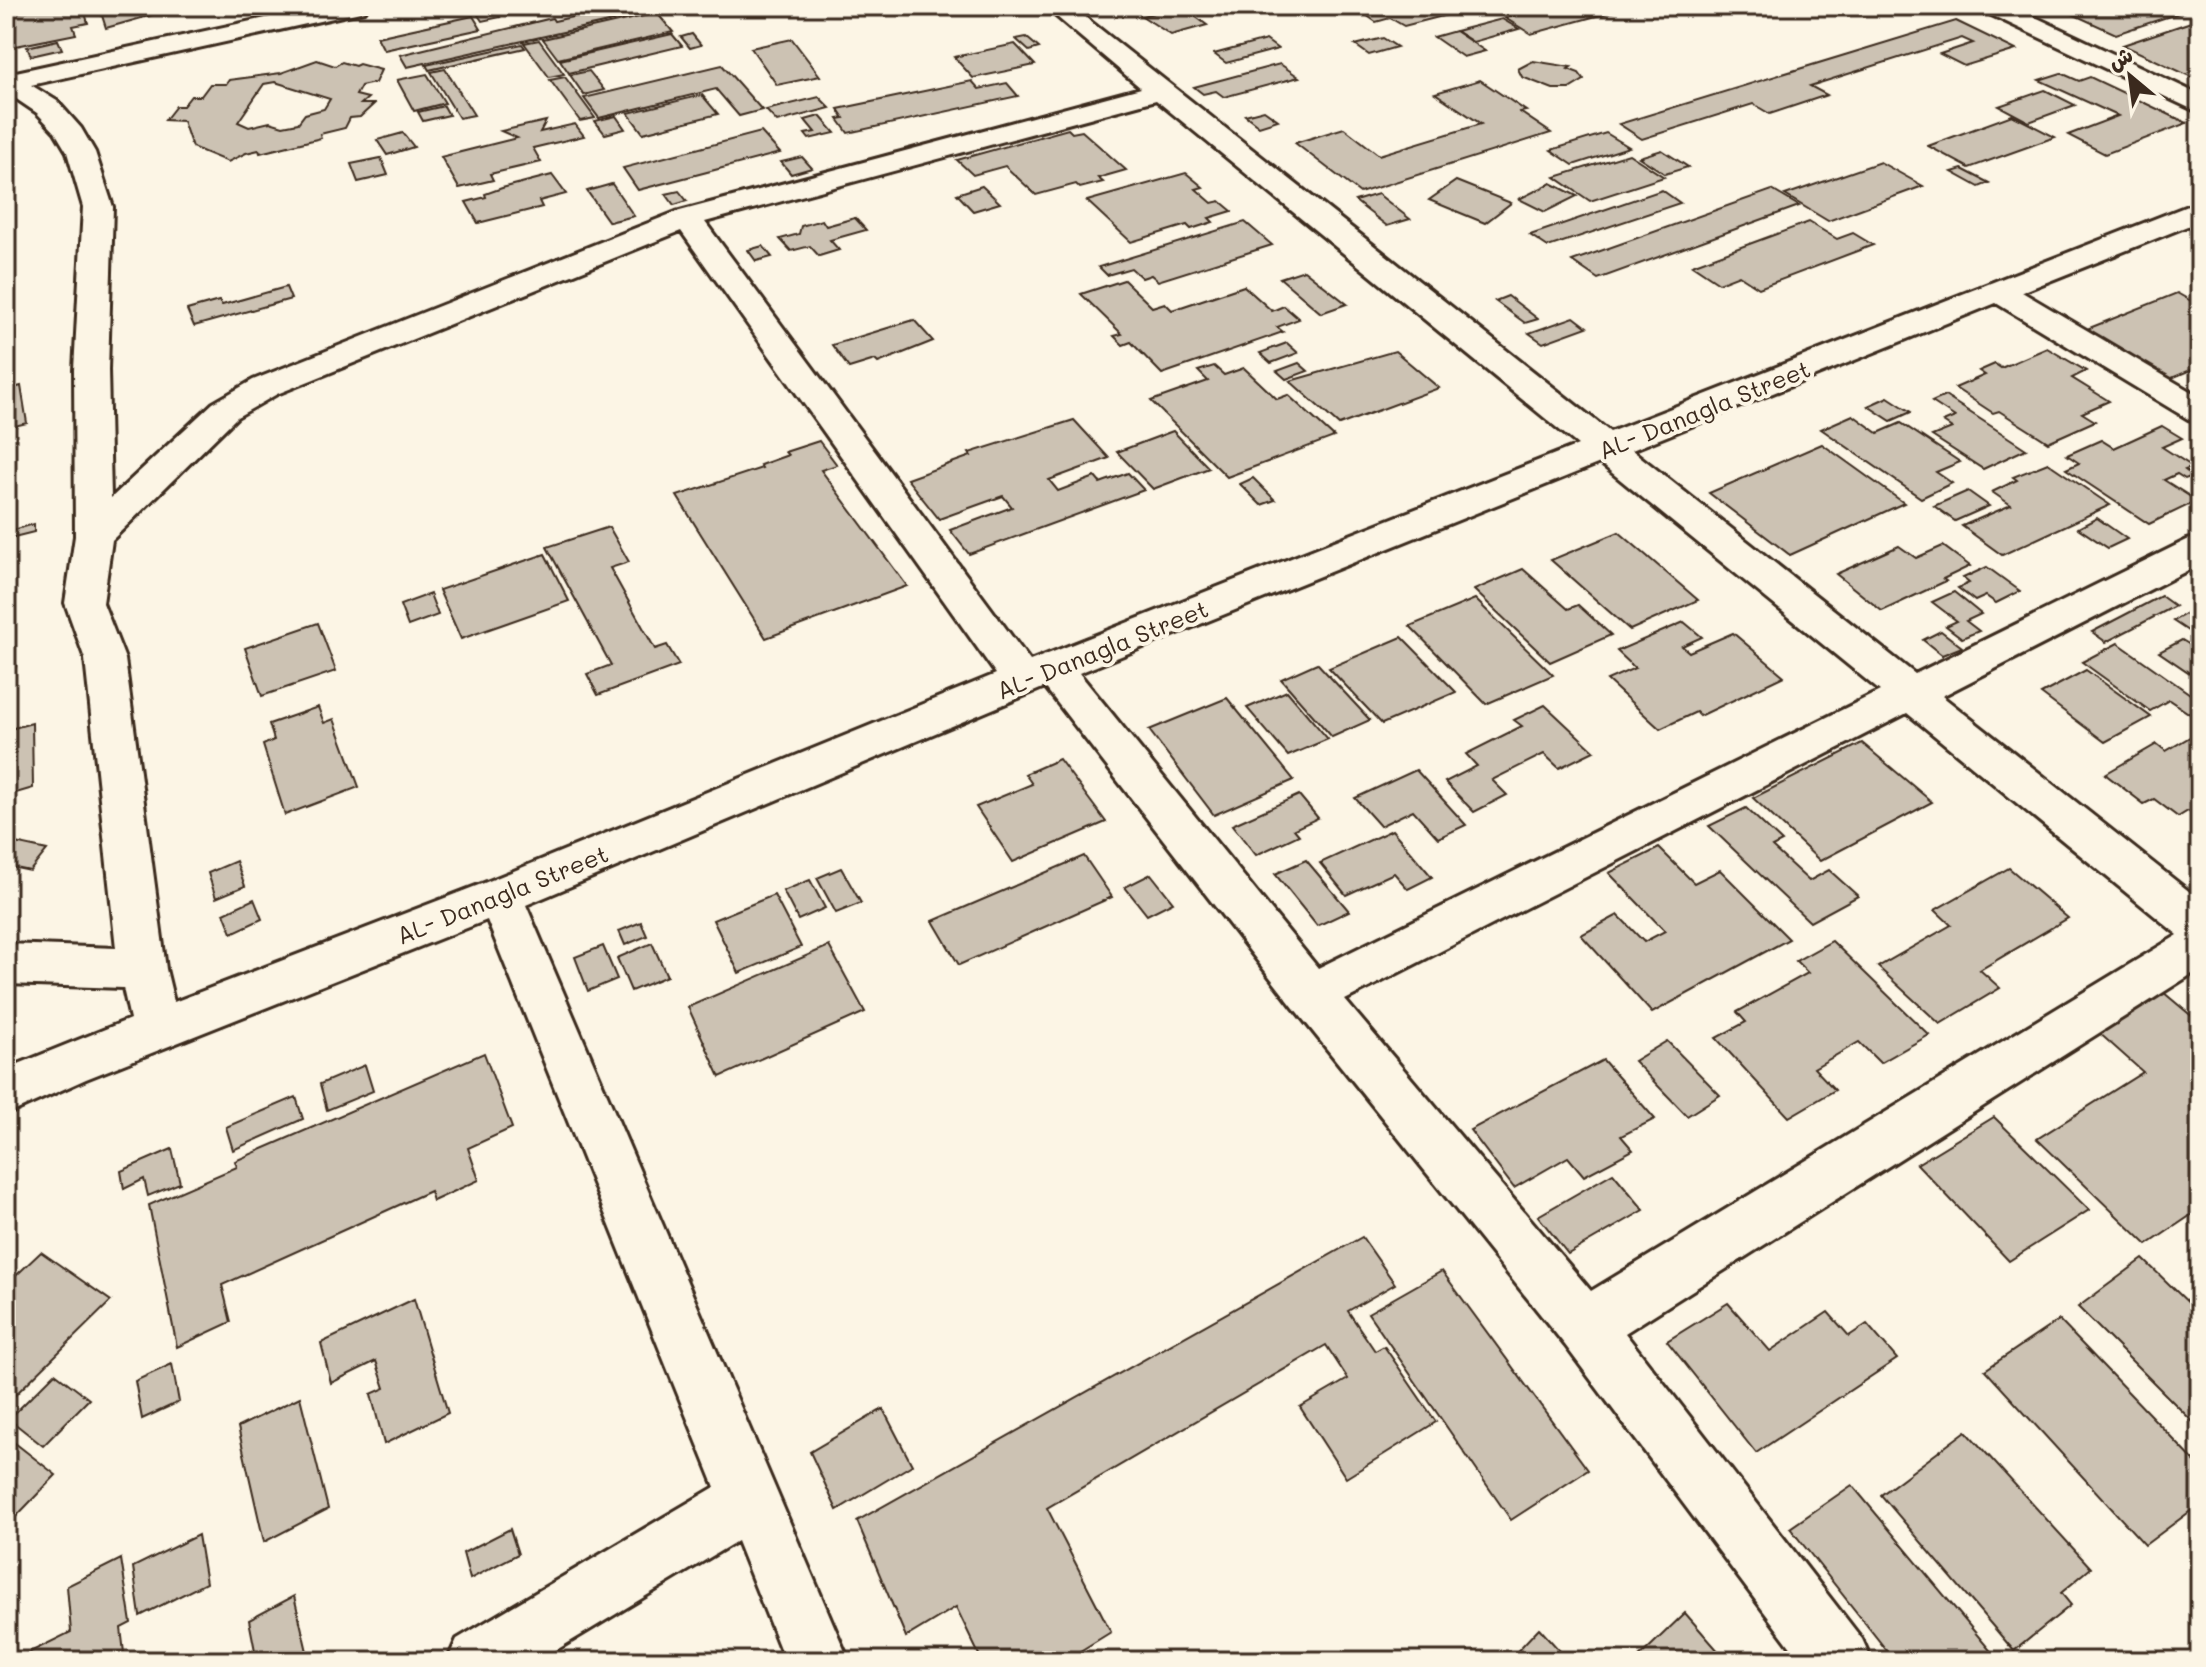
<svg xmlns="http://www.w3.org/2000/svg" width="2206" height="1667" font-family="Mali,'Playpen Sans Arabic',sans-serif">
	<rect width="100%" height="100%" fill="#fcf5e5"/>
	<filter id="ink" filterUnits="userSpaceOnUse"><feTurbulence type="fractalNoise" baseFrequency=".0125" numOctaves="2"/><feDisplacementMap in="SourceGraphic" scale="16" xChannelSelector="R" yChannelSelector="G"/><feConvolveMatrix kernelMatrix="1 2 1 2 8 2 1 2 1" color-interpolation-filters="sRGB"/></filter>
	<g filter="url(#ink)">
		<!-- building -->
		<g fill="#ccc2b3" stroke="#3b2a1e" stroke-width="2" fill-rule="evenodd">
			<path d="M49,6h34l5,17 -15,3 3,8 -60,12 -5,-21 -5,1v-4l4,-1 -2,-7z"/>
			<path d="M99,6h50l3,9 -46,13z"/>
			<path d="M621,6h32l4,5 -250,56 -7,-12 152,-37 2,3z"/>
			<path d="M1181,6l26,19 -36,10 -29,-19z"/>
			<path d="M1353,6h118l3,2 -70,18 -14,-8 -14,4z"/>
			<path d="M1547,6h86l-102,28 -26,-16z"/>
			<path d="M2055,6h145l-84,28z"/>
			<path d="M493,8l7,9 -18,4 -6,-9z"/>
			<path d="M657,13l16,19 -115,27 -15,-20z"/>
			<path d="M473,16l8,13 -97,21 -7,-13z"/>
			<path d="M1502,19l17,10 -46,13 -17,-11z"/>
			<path d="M2200,19v62l-77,-36z"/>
			<path d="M1956,21l60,29 -52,16 -24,-12 33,-11 -11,-5 -152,48 17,9 -57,19 -17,-10 -111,35 -23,-15z"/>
			<path d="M1455,31l30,20 -22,6 -29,-20z"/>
			<path d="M672,34l10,12 -113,27 -9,-13z"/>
			<path d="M692,34l9,11 -11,3 -9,-11z"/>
			<path d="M1026,37l13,11 -10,3 -13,-12z"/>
			<path d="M1383,38l14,9 -28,8 -14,-10z"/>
			<path d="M792,39l28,37 -43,9 -26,-37z"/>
			<path d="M58,40l4,9 -31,7 -4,-9z"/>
			<path d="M539,40l25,34 -15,3 -25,-34z"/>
			<path d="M1266,40l12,9 -52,14 -12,-9z"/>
			<path d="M522,44l3,4 -96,22 -3,-5z"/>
			<path d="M1015,44l20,21 -62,13 -19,-21z"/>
			<path d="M317,60l18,6 7,-4 13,4 4,-2 22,6 -6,13 -14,3 -5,9 12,3 -7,6h13l-14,13 -10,1 -5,10 -25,6 1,4 -61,15 -1,-3 -13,3 -18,9 -36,-15 -9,-26 -18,-1 11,-14h7l8,-10h10l9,-12h16l3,-4 52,-7zM275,82l55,17 -6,10 -19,5 -7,9 -15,3 -13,-4 -21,5 -11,-5 26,-38z"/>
			<path d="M1533,61l38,6 -3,2 11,4 5,7 -15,9h-16l-31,-12 -4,-8z"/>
			<path d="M1280,64l19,13 -75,20 -8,-6 -13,3 -9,-7z"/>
			<path d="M722,65l40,45 -23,6 -23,-27 -117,29 -15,-20z"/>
			<path d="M445,69l29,46 -15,3 -28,-46z"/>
			<path d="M589,71l15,19 -20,5 -14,-20z"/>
			<path d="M2061,73l18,8 11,-4 97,46 -82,31 -37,-19 50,-19 -79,-36z"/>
			<path d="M427,74l18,29 -31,8 -17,-31z"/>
			<path d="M565,77l30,41 -15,3 -30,-41z"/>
			<path d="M1480,80l46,31 -6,1 31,21 -191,60 -65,-50 49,-15 35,27 102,-31 -46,-31z"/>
			<path d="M972,81l7,8 28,-6 11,13 -170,37 -10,-14 6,-1 -6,-9z"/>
			<path d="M2045,90l30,15 -46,17 -30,-16z"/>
			<path d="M702,95l16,19 -75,19 -15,-20z"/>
			<path d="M819,97l11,11 -53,14 -11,-12z"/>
			<path d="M444,106l5,9 -26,6 -5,-9z"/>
			<path d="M1264,110l14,10 -19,6 -14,-11z"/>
			<path d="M2012,115l43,22 -86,31 -41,-22z"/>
			<path d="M616,116l9,13 -20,5 -10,-13z"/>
			<path d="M820,116l15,17 -26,6 -4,-5 10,-2 -10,-12z"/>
			<path d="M546,121l-6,11 35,-8 9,12 -51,12 8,14 -51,12 3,6 -34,8 -18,-31 76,-19 -16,-7z"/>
			<path d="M1068,129l4,4 10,-2 44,39 -28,8 5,4 -23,6 -4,-4 -40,11 -31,-29 -32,9 -16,-15z"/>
			<path d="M761,132l19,21 -142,37 -15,-22z"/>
			<path d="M403,133l11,14 -27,8 -10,-15z"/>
			<path d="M1606,133l23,14 -56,18 -22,-15z"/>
			<path d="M1662,150l26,17 -23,7 -26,-17z"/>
			<path d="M1629,154l35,23 -74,24 -35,-24z"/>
			<path d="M802,157l10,11 -21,6 -10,-12z"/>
			<path d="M381,158l7,17 -30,7 -7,-18z"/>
			<path d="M1880,162l43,24 -95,35 -43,-26z"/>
			<path d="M1962,169l27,14 -10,4 -27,-15z"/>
			<path d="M1186,173l17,14 -7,2 16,14 8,-2 12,10 -23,7 4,4 -22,7 -4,-4 -56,17 -44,-41z"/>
			<path d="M552,175l14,19 -27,7 3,6 -64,16 -12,-21 20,-5 -1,-3 17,-6z"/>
			<path d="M1456,181l55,22 -26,20 -56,-23z"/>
			<path d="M1551,183l26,13 -32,16 -26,-13z"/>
			<path d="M612,184l22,32 -25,6 -22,-31z"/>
			<path d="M982,186l18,17 -27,8 -16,-17z"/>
			<path d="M1662,190l18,13 -132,44 -18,-12z"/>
			<path d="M1772,190l27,16 -201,73 -26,-18z"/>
			<path d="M679,191l8,10 -13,4 -8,-11z"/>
			<path d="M1378,194l32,25 -23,7 -32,-25z"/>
			<path d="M855,218l11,12 -36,10 9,10 -20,6 -9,-10 -19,5 -11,-12 19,-5 2,-8 21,-6 4,6z"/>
			<path d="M1245,222l27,23 -114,36 -7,-6 -9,3 -11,-10 -24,7 -8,-8z"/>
			<path d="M1809,222l28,17 16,-6 20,12 -114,43 -20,-13 -20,8 -27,-18z"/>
			<path d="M763,246l9,11 -16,4 -8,-11z"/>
			<path d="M1304,270l43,34 -26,9 -41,-35z"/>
			<path d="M1124,280l28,27 13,-4 7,7 72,-24 28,25 12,-5 15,13 -22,8 6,5 -121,42 -31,-32 -8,3 -9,-9 8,-2 -41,-40z"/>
			<path d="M286,287l5,12 -97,27 -7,-16 32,-9 3,4z"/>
			<path d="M2177,293l23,13v60l-35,15 -83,-50z"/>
			<path d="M1508,296l30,23 -13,4 -30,-22z"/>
			<path d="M1574,317l13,10 -44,16 -14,-10z"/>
			<path d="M914,320l19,21 -55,22 -3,-3 -26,8 -17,-23z"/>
			<path d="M1287,343l11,10 -27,10 -11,-10z"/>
			<path d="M2047,348l39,23 -14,7 37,23 -27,12 13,8 -47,21 -49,-31 -6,2 -38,-25 30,-13 -6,-4 16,-7 6,4z"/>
			<path d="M1395,351l44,37 -100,37 -49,-44z"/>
			<path d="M1299,363l9,8 -22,8 -9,-8z"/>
			<path d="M1214,366l10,9 20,-7 33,31 11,-4 46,42 -107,40 -76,-76 57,-20 -10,-10z"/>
			<path d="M21,386l6,37 -21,5v-38z"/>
			<path d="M1945,396l81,53 -43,20 -51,-33 20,-8 -9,-6 12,-5 -23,-15z"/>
			<path d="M1888,397l23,15 -20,9 -23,-15z"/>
			<path d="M1853,415l25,18 23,-10 59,39 -24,10 16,11 -31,15 -100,-69z"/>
			<path d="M1074,420l35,38 -60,22 9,11 37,-14 5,6 28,-10 16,17 -175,64 -19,-24 62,-23 -9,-11 -64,23 -32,-40 64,-23 -2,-3z"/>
			<path d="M2162,426l20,12 -20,9 31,20 -8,3 8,6 -8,3 -8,-5 -13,6 33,21 -48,23 -83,-55 13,-6 -12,-8 34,-15 13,8z"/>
			<path d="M1173,431l36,37 -56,21 -36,-37z"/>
			<path d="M819,441l18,24 -16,5 86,116 -141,52 -89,-142 85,-28 -2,-3 28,-10 -3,-3z"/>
			<path d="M1822,444l82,59 -114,52 -81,-62z"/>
			<path d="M2048,463l62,42 -108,50 -40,-29 49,-21 -19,-13 25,-12 -4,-3z"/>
			<path d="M1253,478l22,22 -14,5 -21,-21z"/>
			<path d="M1968,491l21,15 -34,15 -21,-15z"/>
			<path d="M2097,518l30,21 -19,9 -30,-20z"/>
			<path d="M34,524v8l-28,7v-7z"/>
			<path d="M609,527l20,35 -19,6 45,81 12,-4 12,20 -81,30 -11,-21 24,-9 -64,-118z"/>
			<path d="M1619,532l79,68 -68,30 -79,-70z"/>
			<path d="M1899,546l17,12 27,-12 27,20 -27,13 3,2 -64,30 -46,-37z"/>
			<path d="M545,554l24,47 -108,38 -22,-49z"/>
			<path d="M1987,567l33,24 -24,12 -10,-7 -11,5 -17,-13 11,-5 -6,-5z"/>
			<path d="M1523,569l45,40 10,-4 33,30 -61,27 -76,-72z"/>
			<path d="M1954,592l27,22 -15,7 13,10 -17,7 -16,-12 11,-5 -25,-19z"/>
			<path d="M430,594l8,21 -30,11 -8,-21z"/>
			<path d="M2161,596l14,10 -69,36 -14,-10z"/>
			<path d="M1475,599l78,76 -67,29 -76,-78z"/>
			<path d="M2200,606v33l-27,-18z"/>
			<path d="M1684,622l18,15 -20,9 7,6 44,-19 51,43 -84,40 -4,-4 -36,17 -53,-49 28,-12 -18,-17z"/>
			<path d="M318,623l18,48 -74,25 -17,-48z"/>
			<path d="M1941,631l21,16 -20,8 -19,-15z"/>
			<path d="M1402,637l54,55 -74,32 -53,-56z"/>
			<path d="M2182,640l18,11v29l-41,-28z"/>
			<path d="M2118,643l82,58v11l-7,4 -24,-16 -19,11 -68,-49z"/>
			<path d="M1317,663l53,57 -38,17 -51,-58z"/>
			<path d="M16,665l-10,43v-42z"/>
			<path d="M2086,670l65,47 -46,25 -64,-48z"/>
			<path d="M1287,691l41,48 -40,17 -41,-48z"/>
			<path d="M1227,698l67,82 -80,35 -65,-85z"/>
			<path d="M1545,705l49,46 -35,17 -15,-14 -52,26 15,15 -33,17 -29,-30 32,-16 -11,-12 56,-28 -8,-6z"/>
			<path d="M318,707l6,16 10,-4 25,68 -74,28 -22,-70 11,-5 -5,-16z"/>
			<path d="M32,723l1,65 -27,8v-66z"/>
			<path d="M2190,737l10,8v75l-12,-9 -10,6 -24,-18 -10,5 -39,-30 52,-30 9,7z"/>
			<path d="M1862,743l70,59 -112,59 -67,-63z"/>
			<path d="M1059,759l47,63 -93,40 -37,-55 56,-23 -7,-10z"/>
			<path d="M1416,770l50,55 -28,13 -25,-28 -33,16 -25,-28z"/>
			<path d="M1299,795l19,23 -24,11 5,6 -43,20 -24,-30z"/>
			<path d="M1746,808l36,34 -10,5 37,34 20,-11 29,26 -48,26 -101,-96z"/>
			<path d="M1392,830l40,47 -24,12 -14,-16 -48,22 -26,-32z"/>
			<path d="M6,841l41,9 -17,21 -24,-5z"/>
			<path d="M1659,848l35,35 26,-13 69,69 -137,74 -71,-78 37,-20 26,27 21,-11 -56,-58z"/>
			<path d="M1084,856l28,41 -153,68 -26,-44z"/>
			<path d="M1306,860l43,51 -32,15 -42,-52z"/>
			<path d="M236,861l9,25 -29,12 -8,-25z"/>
			<path d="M841,868l20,35 -25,10 -19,-35z"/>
			<path d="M2009,868l59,50 -88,52 20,18 -60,36 -62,-57 73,-42 -16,-15z"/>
			<path d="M1151,874l22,28 -26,13 -22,-28z"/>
			<path d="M810,880l15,28 -27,12 -15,-29z"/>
			<path d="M774,895l27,52 -62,26 -26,-53z"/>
			<path d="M254,899l8,20 -30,14 -8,-20z"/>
			<path d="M641,922l6,14 -22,9 -6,-14z"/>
			<path d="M1832,941l97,94 -49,28 -21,-21 -45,26 21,22 -46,27 -73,-79 30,-16 -9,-10 71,-39 -12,-12z"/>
			<path d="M652,943l15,33 -36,15 -14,-33z"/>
			<path d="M603,946l14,33 -29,12 -13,-34z"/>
			<path d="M829,946l36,66 -145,65 -32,-70z"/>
			<path d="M2163,992l37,31v34l-4,2 4,3v118l-3,1 3,28 -53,36 -110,-106 106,-67 -45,-40z"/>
			<path d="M1667,1041l53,54 -33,21 -53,-55z"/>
			<path d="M484,1053l28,75 -44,20 11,32 -46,21 -3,-10 -208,94 9,37 -54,25 -28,-142 88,-38 -2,-6z"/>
			<path d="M1603,1060l52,59 -34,17 12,14 -49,26 -16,-19 -54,31 -44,-58z"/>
			<path d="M365,1065l8,26 -46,19 -7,-26z"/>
			<path d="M296,1097l7,22 -70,31 -7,-23z"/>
			<path d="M1994,1117l95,93 -80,51 -92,-97z"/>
			<path d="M172,1149l8,34 -32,13 -4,-17 -20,10 -3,-18z"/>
			<path d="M1613,1173l31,37 -76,44 -30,-38z"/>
			<path d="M1362,1237l33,47 -47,27 27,40 9,-5 52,76 -90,56 -46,-71 48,-28 -22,-34 -279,163 64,124 -47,29h-82l-26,-54 -50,30 -49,-116z"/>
			<path d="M41,1252l70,49 -105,103v-119z"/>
			<path d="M2143,1259l57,55v115l-122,-122z"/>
			<path d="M1442,1271l146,199 -77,50 -143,-207z"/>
			<path d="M414,1299l34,114 -64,31 -13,-50 14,-6 -9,-27 -45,22 -10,-40z"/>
			<path d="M1728,1303l42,48 58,-39 21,24 18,-12 30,35 -141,94 -89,-112z"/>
			<path d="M2059,1320l141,147v37l-55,41 -160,-175z"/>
			<path d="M172,1364l7,38 -37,17 -7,-38z"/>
			<path d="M55,1373l34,26 -46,47 -34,-27z"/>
			<path d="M300,1397l28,112 -64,33 -26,-115z"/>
			<path d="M883,1409l29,56 -75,45 -27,-58z"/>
			<path d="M1966,1431l125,137 -30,25 10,12 -57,46 -133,-156z"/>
			<path d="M6,1436l50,39 -50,52z"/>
			<path d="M1852,1485l147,176h-104l-105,-133z"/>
			<path d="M510,1529l8,25 -48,25 -7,-26z"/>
			<path d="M198,1535l8,48 -66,33 -7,-49z"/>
			<path d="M121,1559l10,64 -10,5 4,33h-113l59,-29 -4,-46z"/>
			<path d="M294,1596l15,64 -52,1 -8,-41z"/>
			<path d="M1685,1613l42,48h-92z"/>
			<path d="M1539,1628l30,33h-61z"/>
		</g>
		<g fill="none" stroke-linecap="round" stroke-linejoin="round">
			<!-- minor casing -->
			<g stroke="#3b2a1e" stroke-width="6">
				<g id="minor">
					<path d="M321,6h47l-3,5 -9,2 -325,72 26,16 24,27 14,24 18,55 -5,163 3,128 102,-95 40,-23 423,-168 465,-124 -97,-82h27l539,426 590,-231v20l-178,71 178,105v25l-12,-3 -192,-116 -364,147 283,224 272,-134 13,-3v27l-258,132 258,204v69l-575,364 237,306 10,22h-71l-236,-316 -271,-337 -249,-321 -519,218 323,756h-64l-48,-120 -199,120h-91l10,-22 258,-152 -228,-567 -401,159 -80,36v-46l124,-50 -7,-31 -117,-4v-40l110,4 -31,-289 -20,-56 10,-67 -1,-166 9,-163 -16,-55 -12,-20 -18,-19 -31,-21v-24l10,4zM1156,100l422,345 -548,216 -325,-439zM681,231l315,443 -512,209 -310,119 -8,-33 -41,-310 -22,-56 9,-63 125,-123 40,-23zM1600,463l280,228 -562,277 -239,-295zM1907,713l271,222 -587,356 -246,-291z"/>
					<path d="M1980,6h32l188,89v18l-217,-102z"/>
				</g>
			</g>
			<!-- minor -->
			<use href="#minor" fill="#fcf5e5" fill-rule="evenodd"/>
		</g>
	</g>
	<g text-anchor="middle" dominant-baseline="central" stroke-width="8" stroke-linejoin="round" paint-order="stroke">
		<!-- street labels -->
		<g font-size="24" fill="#3b2a1e" stroke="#fcf5e5">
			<text transform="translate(1704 409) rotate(-22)">AL- Danagla Street</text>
			<text transform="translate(1102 649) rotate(-22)">AL- Danagla Street</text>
			<text transform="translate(502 894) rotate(-22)">AL- Danagla Street</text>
		</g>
	</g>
	<!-- margin -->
	<rect width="2206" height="1667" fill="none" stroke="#fcf5e5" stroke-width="32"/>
	<rect x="16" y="16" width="2174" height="1635" fill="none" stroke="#3b2a1e" stroke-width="3" filter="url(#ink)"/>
	<!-- north arrow -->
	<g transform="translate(2130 76) rotate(331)" stroke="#fcf5e5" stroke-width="6" paint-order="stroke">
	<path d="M0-6L14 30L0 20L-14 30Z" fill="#3b2a1e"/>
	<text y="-12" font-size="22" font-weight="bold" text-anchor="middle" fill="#3b2a1e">ش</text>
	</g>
</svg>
